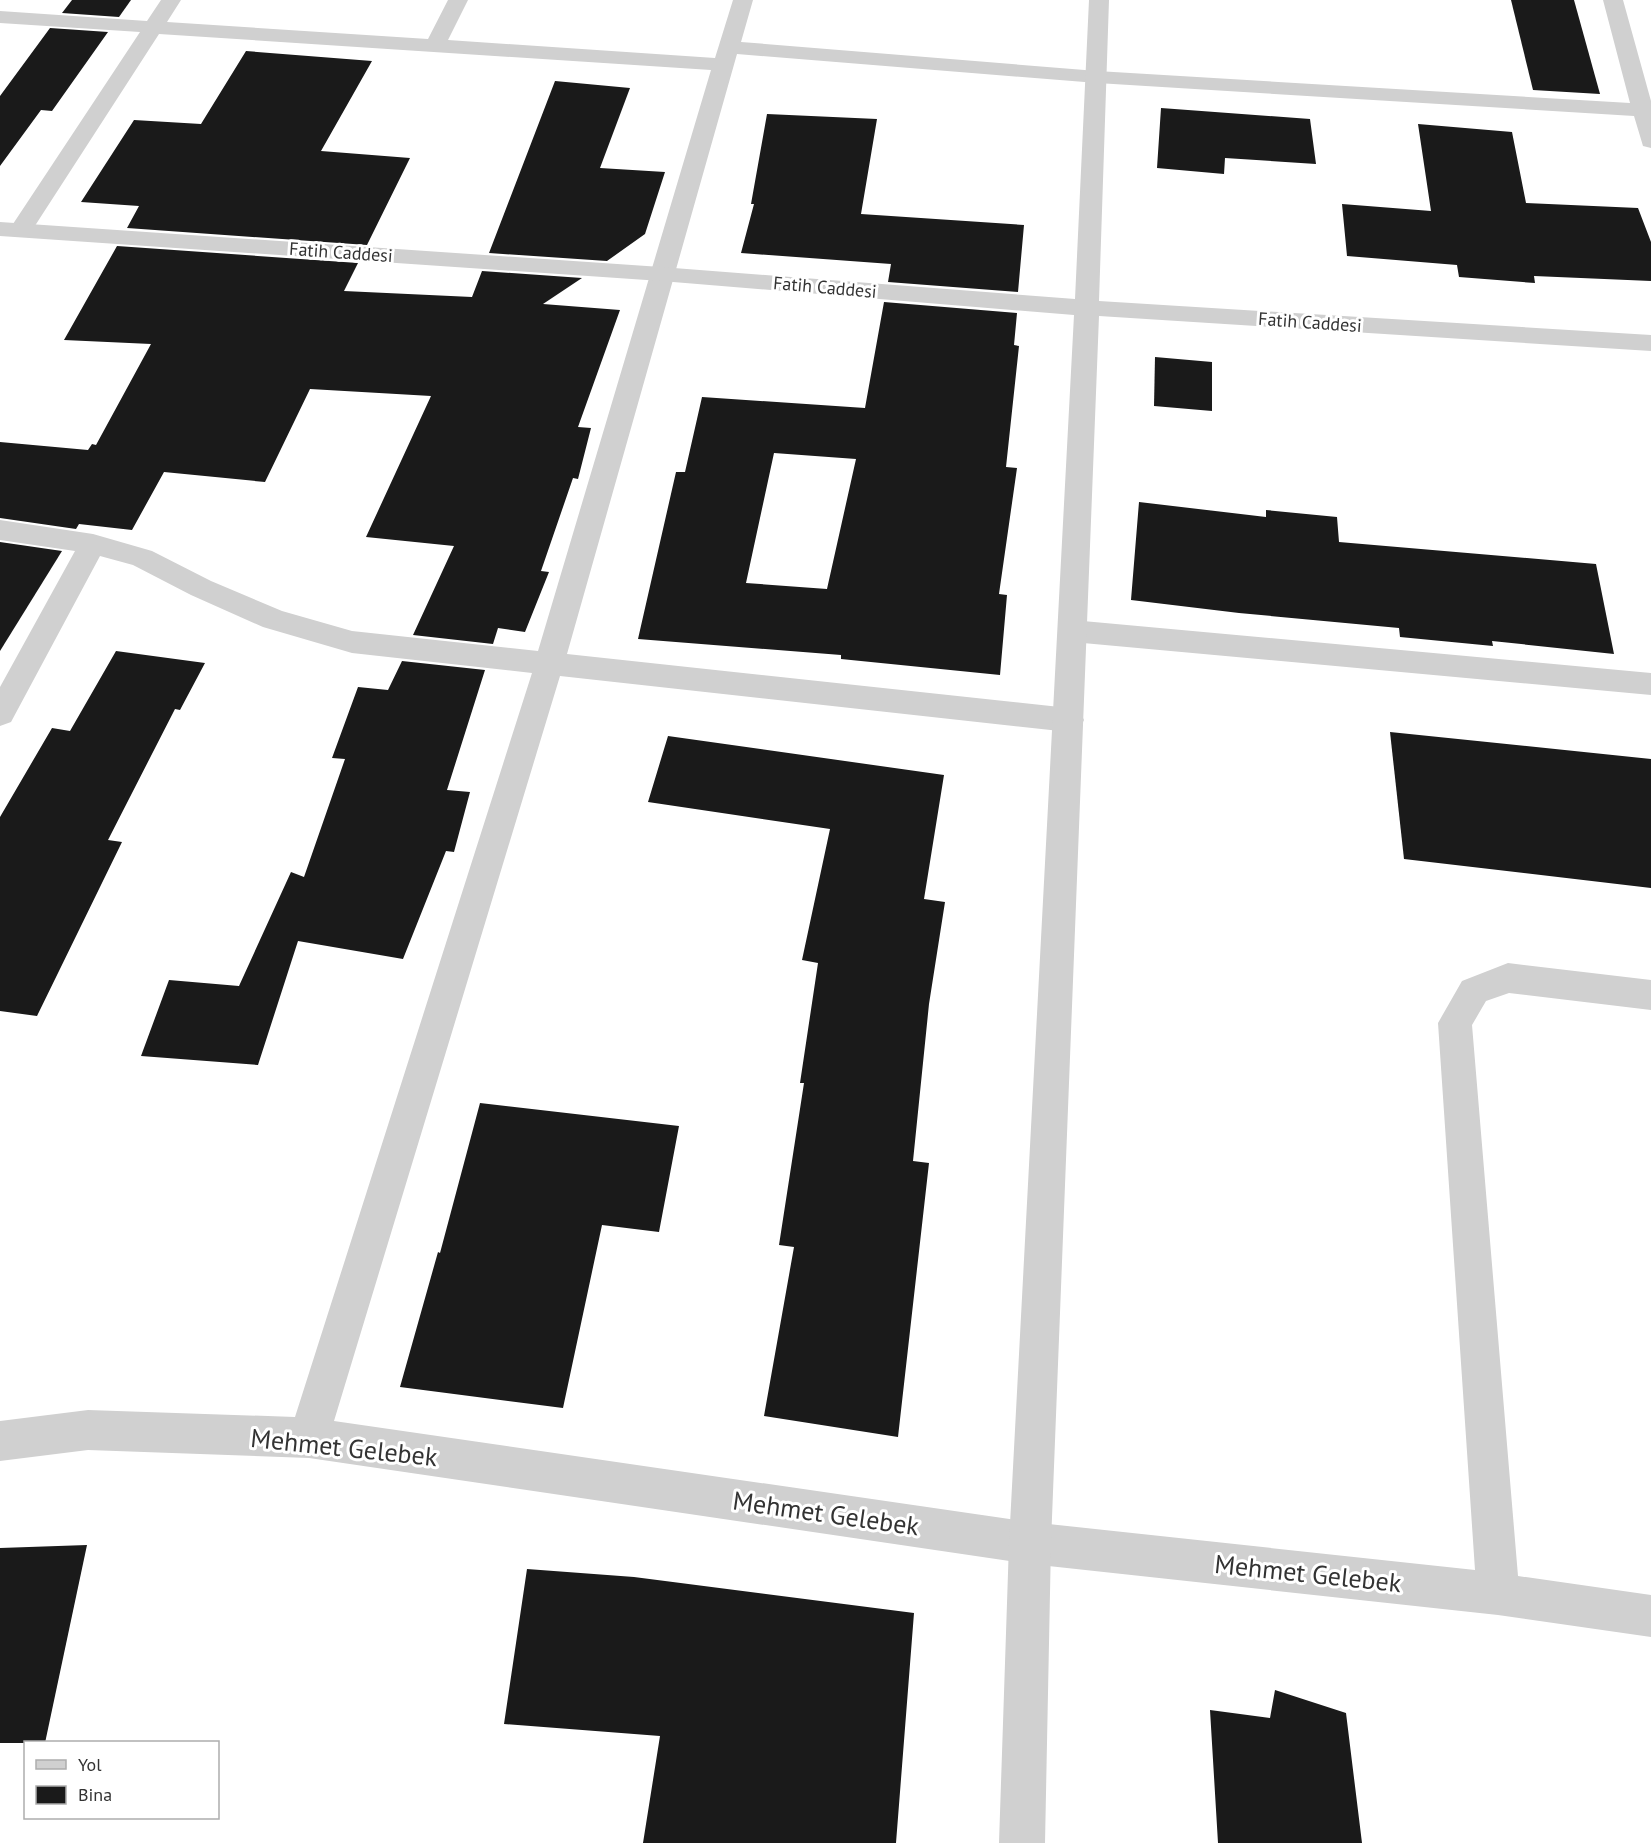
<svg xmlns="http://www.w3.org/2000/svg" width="1651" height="1843" font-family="'PT Sans',sans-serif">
	<rect width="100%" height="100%" fill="#fff"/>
	<!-- building -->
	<g fill="#1a1a1a" fill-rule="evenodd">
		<path d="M72,0h59l-12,17 -57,-4z"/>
		<path d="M1511,0h63l26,94 -67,-4z"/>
		<path d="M50,28l58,4 -56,79 -11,-1 -41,56v-70z"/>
		<path d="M246,51l126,10 -51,90 89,7 -43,87 -240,-17 12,-22 -58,-4 53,-82 67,4z"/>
		<path d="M555,81l75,7 -30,80 65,4 -20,62 -38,27 -118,-8z"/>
		<path d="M1161,108l149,11 6,45 -91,-6 -1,16 -67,-6z"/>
		<path d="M767,114l110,5 -16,95 163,11 -6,67 -130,-10 3,-18 -150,-11 13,-49h-3z"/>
		<path d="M1418,124l94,8 14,71 112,5 13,34v39l-117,-5 1,7 -76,-6 -2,-12 -110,-9 -5,-52 89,7z"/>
		<path d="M117,246l241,17 -14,28 128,6 10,-26 100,7 -39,26 77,6 -42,117 13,1 -13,51 -5,-1 -32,93 8,1 -24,60 -27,-4 -5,16 -80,-9 41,-89 -88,-9 65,-141 -121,-7 -45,93 -101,-10 -32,58 -53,-6 -3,5 -76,-11v-76l88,8 4,-6 4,1 55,-101 -87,-4z"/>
		<path d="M884,302l133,11 -3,32 5,1 -13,121 11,1 -18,126 8,1 -7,80 -159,-16v-4l-203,-16 38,-167h9l17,-75 163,11zM774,453l82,6 -29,130 -81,-6z"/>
		<path d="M1155,357l57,5v49l-58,-5z"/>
		<path d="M1139,502l127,15v-7l71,7 2,25 257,22 18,90 -122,-13 1,5 -93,-9 -1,-9 -160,-15 -108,-13z"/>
		<path d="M0,542l62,9 -62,100z"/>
		<path d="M116,651l89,12 -25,47 -5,-1 -67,131 14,2 -85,174 -37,-5v-194l52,-89 18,3z"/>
		<path d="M402,661l83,9 -38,120 23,2 -16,60 -8,-1 -43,108 -105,-18 -40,124 -117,-9 28,-76 70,6 52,-114 13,5 41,-118 -13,-1 26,-71 30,3z"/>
		<path d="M1390,732l261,27v129l-247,-29z"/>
		<path d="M668,736l276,39 -20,124 21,3 -16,102 -16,157 16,2 -31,274 -134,-21 30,-169 -15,-2 25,-162h-4l18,-120 -16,-3 28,-131 -182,-27z"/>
		<path d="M480,1103l199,23 -20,106 -57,-7 -39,183 -163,-21 38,-135 2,1z"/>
		<path d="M87,1545l-42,198h-45v-195z"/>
		<path d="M527,1569l107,8 280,36 -18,230h-253l17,-107 -156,-12z"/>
		<path d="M1275,1690l71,23 16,130h-144l-8,-133 60,8z"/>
	</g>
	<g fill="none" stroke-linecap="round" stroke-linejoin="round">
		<!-- minor -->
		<g fill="#d0d0d0" fill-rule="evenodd">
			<path d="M161,0h20l-14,22 261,17 20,-39h20l-20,40 267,18 18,-58h20l-12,42 356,29 533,32 -27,-103h20l28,101v47l-8,-2 -9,-30 -537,-33 -360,-29 -170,600 502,54 11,4 4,8 -4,8 -11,4 -509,-56 -226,745 696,101 445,48 -37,-547 24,-42 46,-18 143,17v30l-142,-17 -23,8 -14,24 46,551 133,19v42l-153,-22 -468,-51 -721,-106 -221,-8 -88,11v-40l88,-11 207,7 237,-744 -180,-20 -89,-26 -72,-32 -58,-30 -33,-9 -89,166 -11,4v-39l75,-136 -75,-11v-20l93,14 59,17 59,30 71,30 70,20 186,20 173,-581 -552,-36 -130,201 -8,2 -8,-2 -4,-5 131,-198 -140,-9v-12l147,10z"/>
			<path d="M1072,620l579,53v22l-579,-53 -10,-3 -4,-8 4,-8z"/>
		</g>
		<!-- tertiary -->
		<path fill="#d0d0d0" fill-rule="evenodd" d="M1089,0h20l-10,301 552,34v16l-552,-35 -48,1227 -6,300h-46l10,-300 65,-1228 -413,-34 -661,-45v-14l661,45 414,32z"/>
	</g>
	<g text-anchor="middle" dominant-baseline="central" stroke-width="6" stroke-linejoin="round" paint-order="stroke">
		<!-- far-street labels -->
		<g font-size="18" fill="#333" stroke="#fff">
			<text transform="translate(341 252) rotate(4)">Fatih Caddesi</text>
			<text transform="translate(825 287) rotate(5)">Fatih Caddesi</text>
			<text transform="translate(1310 322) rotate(4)">Fatih Caddesi</text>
		</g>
		<!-- near-street labels -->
		<g font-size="26" fill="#333" stroke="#fff">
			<text transform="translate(344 1447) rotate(6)">Mehmet Gelebek</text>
			<text transform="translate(826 1513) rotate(8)">Mehmet Gelebek</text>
			<text transform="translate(1308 1573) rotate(6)">Mehmet Gelebek</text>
		</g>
	</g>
	<!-- legend -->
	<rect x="24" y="1741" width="195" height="78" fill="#ffffff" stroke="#adadad" stroke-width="1.5"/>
	<rect x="36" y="1760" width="30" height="9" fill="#d0d0d0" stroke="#adadad" stroke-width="1.5"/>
	<text x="78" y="1771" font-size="18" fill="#333333">Yol</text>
	<rect x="36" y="1786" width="30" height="18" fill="#1a1a1a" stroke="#adadad" stroke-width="1.5"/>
	<text x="78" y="1801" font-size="18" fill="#333333">Bina</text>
</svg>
